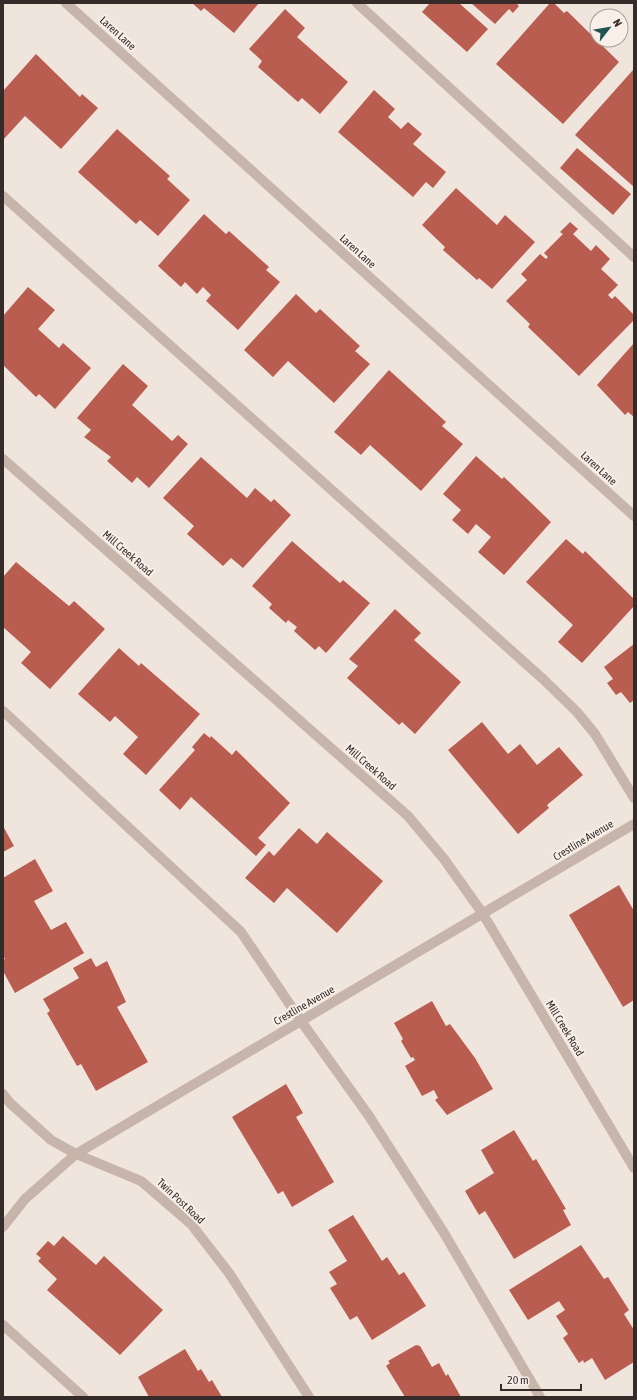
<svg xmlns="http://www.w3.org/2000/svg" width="637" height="1400" font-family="'Asap Condensed',sans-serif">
	<rect width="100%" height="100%" fill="#f0e5dd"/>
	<!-- building -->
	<g fill="#ba5d51">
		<path d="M192,3h67l-25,30 -30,-25 -3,3z"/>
		<path d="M430,3h29l29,26 -21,23 -45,-40z"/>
		<path d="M471,3h45l3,3 -6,7 -4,-4 -14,15z"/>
		<path d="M550,3h4l10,10 3,-2 52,51 -56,62 -67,-60z"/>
		<path d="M285,9l20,19 -8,9 51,45 -28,32 -18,-16 -4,4 -40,-35 4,-6 -13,-12z"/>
		<path d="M36,54l44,43 2,-3 16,14 -37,41 -36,-33 -22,24v-49z"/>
		<path d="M633,70l1,1v116l-59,-52z"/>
		<path d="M374,90l21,19 -7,8 13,12 7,-7 14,12 -9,10 33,28 -13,16 -7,-6 -13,15 -75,-65z"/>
		<path d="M117,129l53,47 -3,3 23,21 -32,36 -18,-16 -4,4 -58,-52z"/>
		<path d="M577,148l54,46 -18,21 -53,-47z"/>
		<path d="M456,188l41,37 8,-10 30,27 -43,47 -13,-11 -2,2 -34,-30 2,-3 -23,-22z"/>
		<path d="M204,214l22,20 3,-3 40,36 -3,3 14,12 -42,48 -32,-29 5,-6 -8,-8 -6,7 -12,-12 -4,5 -23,-21z"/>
		<path d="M570,222l8,7 -5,5 18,17 5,-6 14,14 -9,10 17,16 -10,10 4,4 3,-3 19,19v5l-55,56 -51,-49 2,-3 -24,-23 21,-21 -6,-6 19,-20 6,5 2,-2 -4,-4 19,-19 -3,-2z"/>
		<path d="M28,287l27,23 -17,19 21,19 4,-5 28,25 -36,41 -16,-15 -3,3 -33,-32v-49z"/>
		<path d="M296,294l20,19 4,-4 40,37 -5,5 15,13 -36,39 -46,-42 -15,16 -29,-27z"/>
		<path d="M634,343v74l-6,-5 -3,3 -28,-30z"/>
		<path d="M123,364l25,22 -16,19 40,36 6,-6 10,9 -39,44 -12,-11 -5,6 -25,-22 4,-4 -27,-20 7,-7 -14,-12z"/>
		<path d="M389,370l57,52 -4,4 21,18 -42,47 -51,-46 -9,10 -27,-23z"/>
		<path d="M476,456l26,23 2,-2 47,45 -47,53 -26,-23 13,-15 -15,-13 -8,10 -16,-14 9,-10 -18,-16z"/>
		<path d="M201,457l46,41 8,-10 16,14 3,-3 17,16 -48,53 -12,-10 -8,8 -36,-32 7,-8 -31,-28z"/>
		<path d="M566,539l17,15 2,-3 49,48v7l-52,57 -24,-21 15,-17 -47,-43z"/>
		<path d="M292,541l48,42 3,-3 27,23 -44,50 -7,-7 -4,4 -21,-19 3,-4 -9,-7 -2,3 -17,-15 3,-4 -20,-18z"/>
		<path d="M16,562l53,44 5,-5 31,28 -55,60 -29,-26 10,-11 -28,-25v-50z"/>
		<path d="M395,609l26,24 -7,7 47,42 -46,52 -13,-12 -3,3 -52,-47 11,-12 -9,-7z"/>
		<path d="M634,644v56l-4,3 -9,-11 -5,3 -9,-12 6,-4 -9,-12z"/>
		<path d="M119,648l20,18 2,-3 59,51 -54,61 -23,-21 15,-17 -23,-21 -5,6 -32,-28z"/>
		<path d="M482,722l26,32 12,-10 17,21 22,-18 24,28 -36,30 2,3 -31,26 -70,-84z"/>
		<path d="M204,733l6,5 1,-2 21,19 4,-5 54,53 -32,35 8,7 -10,11 -65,-59 -11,13 -21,-20 36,-40 -3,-3z"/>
		<path d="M3,826l11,20 -11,6z"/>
		<path d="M299,828l18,16 10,-12 56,49 -46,52 -50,-45 -13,15 -29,-25 24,-27 5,5z"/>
		<path d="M35,859l18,32 -19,10 17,29 15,-8 18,31 -69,40 -12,-22v-11l2,-1 -2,-4v-77z"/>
		<path d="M619,885l15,26v89l-11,7 -54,-92z"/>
		<path d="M91,958l5,9 11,-6 19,41 -9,5 31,55 -52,29 -15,-27 -4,2 -30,-53 3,-2 -7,-12 36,-21 -6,-10z"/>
		<path d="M432,1001l14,25 4,-2 25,34 18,31 -46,26 -12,-15 3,-2 -4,-8 -12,6 -17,-30 10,-6 -2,-3 -2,1 -10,-17 2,-2 -9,-16z"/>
		<path d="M286,1084l17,29 -7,4 38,65 -42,25 -9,-16 -5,3 -46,-77z"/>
		<path d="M514,1130l19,31 3,-2 30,50 -3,1 8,15 -57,34 -29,-48 -6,4 -14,-24 29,-18 -13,-23z"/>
		<path d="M353,1215l29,46 5,-4 12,18 5,-3 22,34 -54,34 -15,-24 -7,4 -20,-32 7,-4 -8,-12 18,-11 -19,-31z"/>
		<path d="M63,1236l33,29 8,-9 59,54 -43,45 -73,-65 10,-11 -19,-18 3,-3 -5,-4 12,-13 6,5z"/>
		<path d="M581,1245l23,34 4,-2 21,33 -5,4 10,16v32l-29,18 -13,-22 -8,5 -1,-3 -4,3 -16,-25 5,-4 -12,-18 9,-6 -6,-9 -31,19 -19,-30z"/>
		<path d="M416,1345l4,1 12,21 7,-4 7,13 2,-2 13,23h-56l-19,-31 4,-3 -2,-2z"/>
		<path d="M185,1349l13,22 3,-2 8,13 3,-2 10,17h-73l-11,-20z"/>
	</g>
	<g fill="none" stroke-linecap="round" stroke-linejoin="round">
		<!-- minor -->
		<g stroke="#c7b4aa" stroke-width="10">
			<path d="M66,3l568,513"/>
			<path d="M357,3l277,254"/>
			<path d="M3,196l540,483 34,33 18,22 39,64"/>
			<path d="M3,459l405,357 36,43 39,55 151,254"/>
			<path d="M3,711l238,221 60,89 68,95 75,117 96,164"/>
			<path d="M3,1094l7,9 41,37 25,14 65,27 50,43 38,49 80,124"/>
			<path d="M3,1227l22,-28 51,-45 558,-330"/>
			<path d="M3,1325l80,72"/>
		</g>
	</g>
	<g text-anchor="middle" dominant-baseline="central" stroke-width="4" stroke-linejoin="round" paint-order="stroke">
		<!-- street labels -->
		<g font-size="11" fill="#352b29" stroke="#f8efe9">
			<text transform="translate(118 33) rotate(42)">Laren Lane</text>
			<text transform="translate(358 251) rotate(42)">Laren Lane</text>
			<text transform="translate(599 468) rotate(42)">Laren Lane</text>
			<text transform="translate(128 553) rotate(41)">Mill Creek Road</text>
			<text transform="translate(371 767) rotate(41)">Mill Creek Road</text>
			<text transform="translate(583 840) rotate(-31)">Crestline Avenue</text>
			<text transform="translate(304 1005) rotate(-30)">Crestline Avenue</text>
			<text transform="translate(565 1028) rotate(59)">Mill Creek Road</text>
			<text transform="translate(181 1201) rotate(43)">Twin Post Road</text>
		</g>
	</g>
	<!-- border -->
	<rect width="637" height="1400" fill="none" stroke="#352b29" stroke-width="8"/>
	<!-- north arrow -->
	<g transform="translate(609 28) rotate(59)"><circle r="19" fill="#f8efe9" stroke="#aaa19c"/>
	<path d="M0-3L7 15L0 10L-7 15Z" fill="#225350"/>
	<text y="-6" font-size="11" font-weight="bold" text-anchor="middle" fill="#352b29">N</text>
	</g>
	<!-- scale -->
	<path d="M501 1384v6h80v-6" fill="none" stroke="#352b29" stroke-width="2"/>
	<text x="507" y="1384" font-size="12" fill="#352b29" stroke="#f8efe9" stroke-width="3" paint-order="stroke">20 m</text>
</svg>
